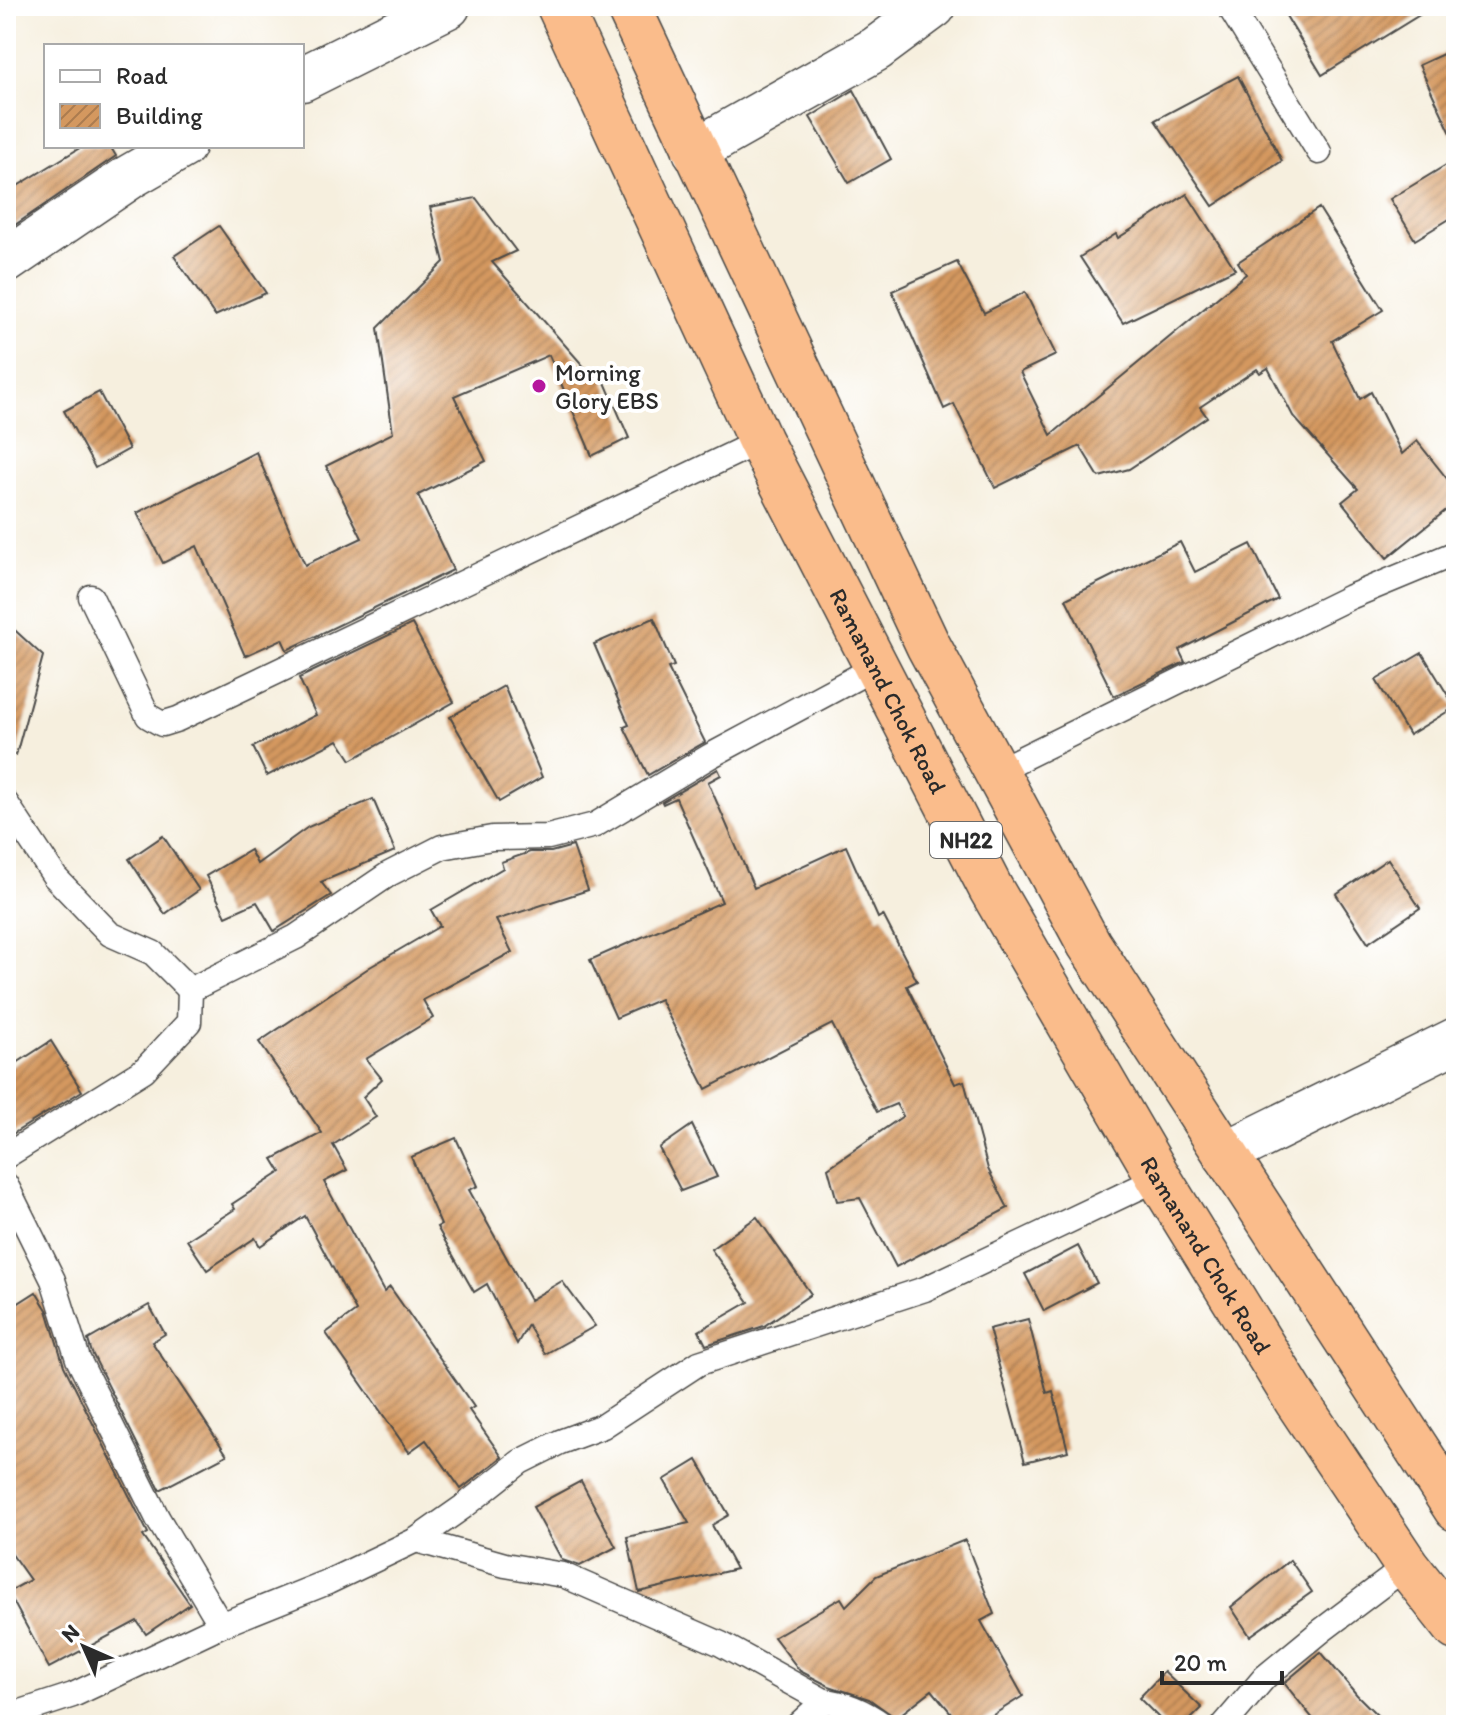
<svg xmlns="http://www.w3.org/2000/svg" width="1462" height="1731" font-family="Itim,sans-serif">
	<defs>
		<pattern id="building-hatch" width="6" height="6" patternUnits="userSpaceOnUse" patternTransform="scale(2)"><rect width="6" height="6" fill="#d4985f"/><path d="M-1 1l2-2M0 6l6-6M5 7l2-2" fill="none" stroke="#ac7c4f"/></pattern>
	</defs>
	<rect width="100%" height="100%" fill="#fff"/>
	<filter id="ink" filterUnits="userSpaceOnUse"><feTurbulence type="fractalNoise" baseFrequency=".0125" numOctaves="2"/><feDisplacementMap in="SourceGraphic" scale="16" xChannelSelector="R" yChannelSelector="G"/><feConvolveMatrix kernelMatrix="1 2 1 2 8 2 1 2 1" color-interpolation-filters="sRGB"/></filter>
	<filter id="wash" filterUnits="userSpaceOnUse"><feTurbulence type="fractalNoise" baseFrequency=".006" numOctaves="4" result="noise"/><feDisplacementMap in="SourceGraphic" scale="32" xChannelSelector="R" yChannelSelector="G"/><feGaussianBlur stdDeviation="1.8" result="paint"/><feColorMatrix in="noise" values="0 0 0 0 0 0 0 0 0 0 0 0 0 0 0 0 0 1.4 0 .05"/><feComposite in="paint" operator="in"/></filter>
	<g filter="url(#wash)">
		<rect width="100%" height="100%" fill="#f6efde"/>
		<g id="blocks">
			<!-- building -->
			<g fill="url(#building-hatch)">
				<path d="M1280,6h154l-112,69z"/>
				<path d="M1456,48v96l-37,-79z"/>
				<path d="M1238,76l44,85 -69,45 -58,-86z"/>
				<path d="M854,90l37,69 -42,24 -39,-66z"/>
				<path d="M83,146h27l6,10 -110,75v-38z"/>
				<path d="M1456,159v56l-41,25 -25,-41z"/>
				<path d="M1187,194l48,75 -112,54 -43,-66 36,-23 2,4z"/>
				<path d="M476,198l40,53 -24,11 101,115 8,-4 28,65 -37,18 -43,-101 -95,41 32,65 -68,34 35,75 -166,80 -5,-11 -37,17 -48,-110 -34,17 -26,-50 119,-61 49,113 57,-27 -36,-72 67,-33 -15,-105 66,-66 -14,-55z"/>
				<path d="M1319,208l64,102 -51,31 28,58 11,-7 31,62 15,-13 39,49v12l-69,56 -45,-56 16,-13 -65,-73 -25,-48 -8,5 -3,-4 -57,38 7,10 -78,52 -30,8 -19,-31 -85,42 -41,-84 -10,5 -52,-118 65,-29 27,51 41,-21 31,63 -36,17 31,63 195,-161 -8,-12z"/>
				<path d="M219,226l47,67 -51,23 -41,-60z"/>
				<path d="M99,392l30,57 -34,19 -31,-57z"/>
				<path d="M1180,542l15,30 56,-28 27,55 -99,51 6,12 -71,34 -48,-97z"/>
				<path d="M654,618l20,48 -6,2 37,74 -57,33 -24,-48 5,-2 -35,-81z"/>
				<path d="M6,622l37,34 -27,99 -10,-2z"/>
				<path d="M412,624l42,78 -103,58 -13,-20 -71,36 -14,-29 63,-32 -17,-37z"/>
				<path d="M1422,653l33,54 -46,28 -33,-55z"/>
				<path d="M504,686l38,91 -43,25 -49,-85z"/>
				<path d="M718,769l3,6 -13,7 46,106 92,-42 32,72 5,-3 34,66 -10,5 48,98 9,-3 24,88 20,39 -112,59 -36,-69 -23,3 -9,-33 75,-52 -7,-12 -19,8 -45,-88 -126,65 -46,-90 -44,19 -26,-58 132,-58 -46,-104 -13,6 -1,-2z"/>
				<path d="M373,799l22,52 -74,31 10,13 -57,36 -17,-29 -31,14 -20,-40 44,-26 7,14 51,-37z"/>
				<path d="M163,836l36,54 -34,24 -36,-55z"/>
				<path d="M573,846l15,44 -92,30 16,32 -89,48 10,18 -67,41 16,20 -19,18 13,20 -43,28 14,25 -23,12 60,110 6,-5 84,120 -5,3 33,47 -41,32 -35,-49 -17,12 -83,-119 30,-22 -51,-95 -45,30 -5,-8 -48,32 -20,-30 48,-31 -3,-5 49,-32 -8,-13 49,-26 -63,-91 111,-75 70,-41 -9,-16 72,-42 -2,-6 29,-10h21z"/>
				<path d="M1388,859l32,49 -52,35 -32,-49z"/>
				<path d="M51,1041l31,50 -76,47v-68z"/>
				<path d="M692,1125l25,52 -36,14 -22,-43z"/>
				<path d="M456,1138l22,48 -9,4 61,110 32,-19 33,45 -50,28 -17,-29 -11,19 -30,-60 -13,8 -37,-65 4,-2 -30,-68z"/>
				<path d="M757,1217l54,77 -47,32 -58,19 -7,-14 50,-29 -38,-53z"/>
				<path d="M1078,1246l19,37 -53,28 -19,-37z"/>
				<path d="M36,1292l11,18 17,56 84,167 -5,3 47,68 -44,30 -9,-13 -88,47 -41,-76 22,-12 -24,-34v-235z"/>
				<path d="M149,1305l16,29 -13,8 75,113 -67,35 -68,-137 -4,-13z"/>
				<path d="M1028,1319l19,74 6,-2 15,60 -43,11 -36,-133z"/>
				<path d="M697,1460l32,55 -17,10 24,44 -97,23 -12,-55 62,-14 -25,-43z"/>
				<path d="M581,1481l35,66 -36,19 -18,-6 -29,-53z"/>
				<path d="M965,1540l29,74 -13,7 42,75 -46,29h-16l-29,-35 -36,28 -27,-19 -40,-13 -29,-15 -26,-34 67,-39 5,8 30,-30z"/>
				<path d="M1290,1560l22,32 -62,44 -19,-29z"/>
				<path d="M1321,1652l36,43 30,30h-69l-34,-42z"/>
				<path d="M1164,1672l38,36 -17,17h-19l-27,-27z"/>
			</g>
		</g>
	</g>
	<g filter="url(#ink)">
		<use href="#blocks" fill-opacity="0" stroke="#494846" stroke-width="2"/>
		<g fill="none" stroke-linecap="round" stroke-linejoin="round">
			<!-- service casing -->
			<g stroke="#494846" stroke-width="27">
				<g id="service">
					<path d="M1229,6l90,146"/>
					<path d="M91,597l57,119 14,8 16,-5 582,-278"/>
					<path d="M996,771l354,-174 106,-44"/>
					<path d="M6,803l49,74 55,57 43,19 37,37"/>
					<path d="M6,1156l138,-86 45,-48 1,-32 106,-53 93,-63 53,-27 50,-9 56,-1 47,-12 115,-69 166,-89"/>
					<path d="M6,1185l47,95 25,79 80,160 63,106"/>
					<path d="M416,1540l89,25 58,10 158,69 103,57"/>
					<path d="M6,1717l67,-22 148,-70 107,-43 88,-42 47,-33 57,-45 40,-20 43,-16 96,-63 226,-74 234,-111"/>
					<path d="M798,1725l26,-24c22,2 41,11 59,24"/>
					<path d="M1224,1725l41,-48 56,-46 86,-65"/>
				</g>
			</g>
			<!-- minor casing -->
			<g stroke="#494846" stroke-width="47">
				<g id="minor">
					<path d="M302,79l146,-73"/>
					<path d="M695,151l181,-102 58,-43"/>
					<path d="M6,261l125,-85 52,-30"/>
					<path d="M1225,1154l231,-114"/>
				</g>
			</g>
			<!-- trunk casing -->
			<g stroke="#494846" stroke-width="47">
				<g id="trunk">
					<path id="s1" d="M559,6l201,435 231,448 168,289 137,222 111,166 49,62"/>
					<path d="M628,6l300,639 161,299 367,565"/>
				</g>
			</g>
			<!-- service -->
			<use href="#service" stroke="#fff" stroke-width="24"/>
			<!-- minor -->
			<use href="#minor" stroke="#fff" stroke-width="44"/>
			<!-- trunk -->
			<use href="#trunk" stroke="#fabc8b" stroke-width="44"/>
		</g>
	</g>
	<!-- markers -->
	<circle fill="#b5179e" stroke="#fff" stroke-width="3" cx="539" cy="386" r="8"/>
	<g text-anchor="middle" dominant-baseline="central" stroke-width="8" stroke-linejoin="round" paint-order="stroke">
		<!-- shield labels -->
		<rect fill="#fff" stroke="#6b6b6b" stroke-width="2" x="930" y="822" width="72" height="36" rx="6"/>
		<g font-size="22" font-weight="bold" fill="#2b2b2b">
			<text x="966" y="840">NH22</text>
		</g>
		<!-- poi labels -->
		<g font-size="24" fill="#2b2b2b" stroke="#fff" text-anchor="start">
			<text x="555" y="372">Morning<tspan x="555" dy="28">Glory EBS</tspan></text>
		</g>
		<!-- street labels -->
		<g font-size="24" fill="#2b2b2b" stroke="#fff">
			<text stroke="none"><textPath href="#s1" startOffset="760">Ramanand Chok Road</textPath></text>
			<text stroke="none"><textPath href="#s1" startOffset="1408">Ramanand Chok Road</textPath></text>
		</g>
	</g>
	<!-- margin -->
	<rect width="1462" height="1731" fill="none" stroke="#fff" stroke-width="32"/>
	<!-- legend -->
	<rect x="44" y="44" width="260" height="104" fill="#ffffff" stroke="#aaaaaa" stroke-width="2"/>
	<rect x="60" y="70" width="40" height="12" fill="#ffffff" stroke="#aaaaaa" stroke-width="2"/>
	<text x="116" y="84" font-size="24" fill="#2b2b2b">Road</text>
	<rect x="60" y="104" width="40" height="24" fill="url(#building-hatch)" stroke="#aaaaaa" stroke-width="2"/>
	<text x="116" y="124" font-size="24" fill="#2b2b2b">Building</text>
	<!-- north arrow -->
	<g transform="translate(84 1647) rotate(315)" stroke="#ffffff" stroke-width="6" paint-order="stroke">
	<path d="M0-6L14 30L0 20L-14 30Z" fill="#2b2b2b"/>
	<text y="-12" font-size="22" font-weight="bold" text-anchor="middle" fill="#2b2b2b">N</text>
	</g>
	<!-- scale -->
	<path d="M1162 1671v12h120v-12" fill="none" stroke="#2b2b2b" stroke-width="4"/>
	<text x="1174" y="1671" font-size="24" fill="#2b2b2b" stroke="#ffffff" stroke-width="6" paint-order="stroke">20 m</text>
</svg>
